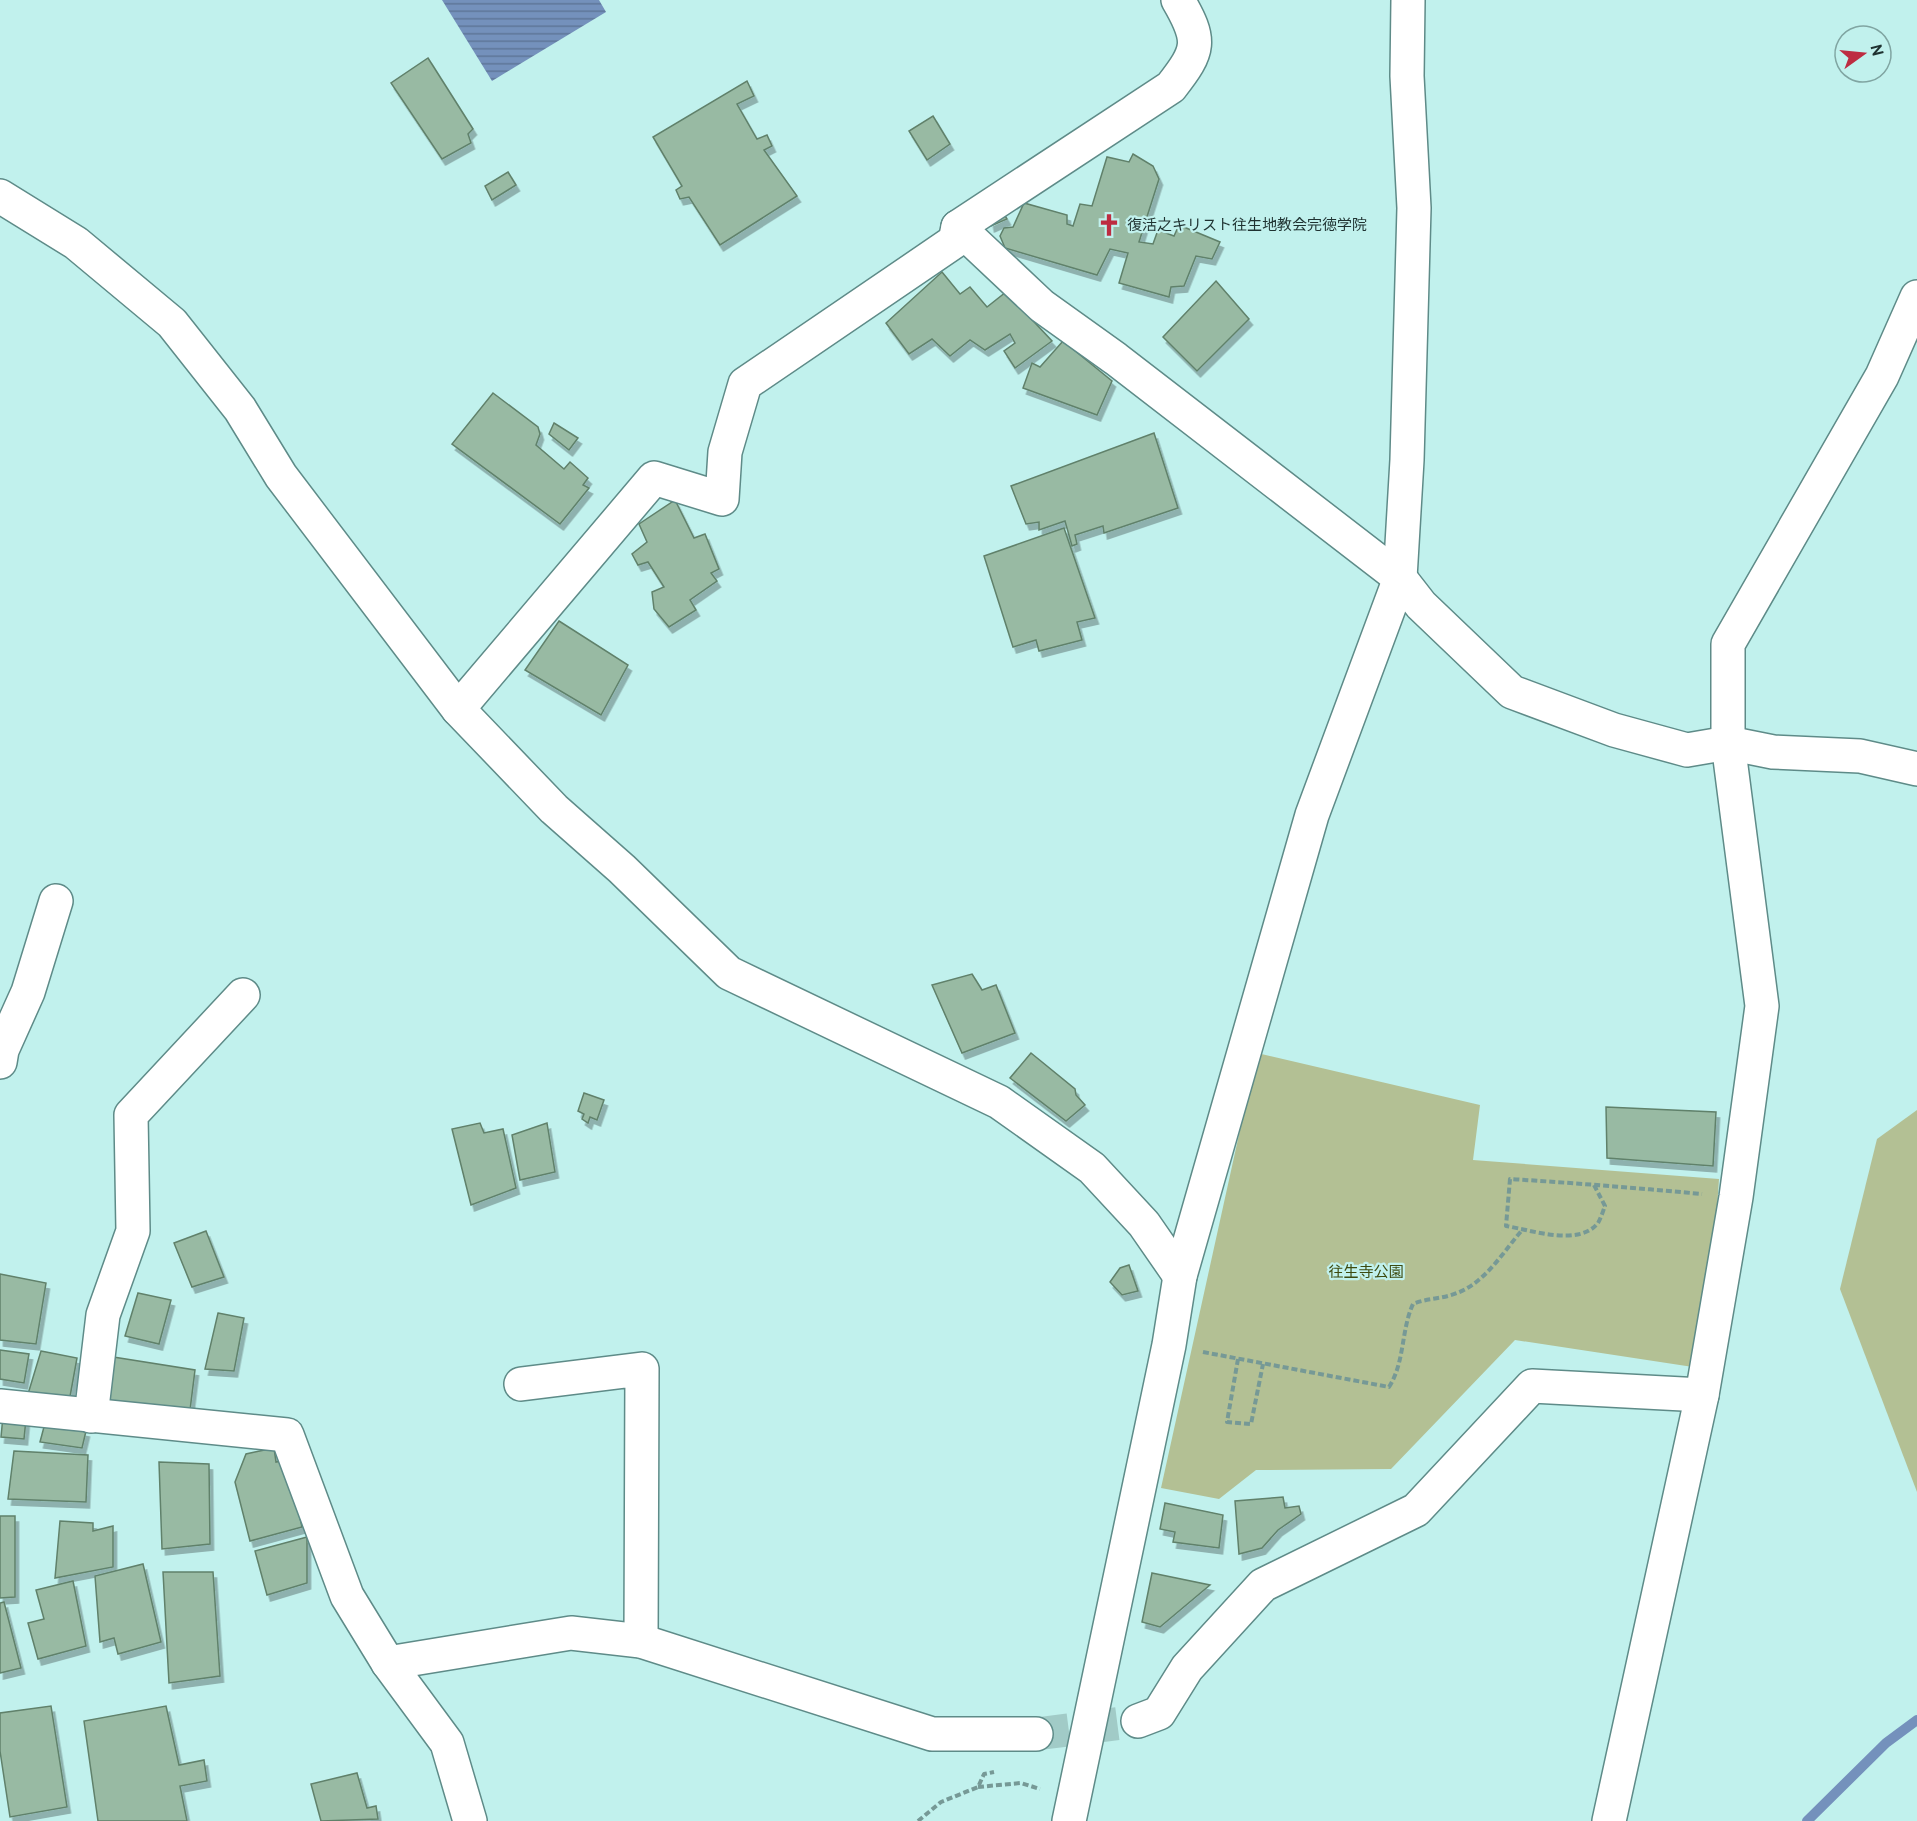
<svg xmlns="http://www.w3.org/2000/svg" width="1917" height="1821" viewBox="0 0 1917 1821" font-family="Overpass,'Noto Sans JP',sans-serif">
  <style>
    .green { fill: #b3c094 }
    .water { fill: url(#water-rules) }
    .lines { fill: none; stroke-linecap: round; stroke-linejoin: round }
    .stream { stroke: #7491bc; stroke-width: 10 }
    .building { fill: #98baa3; stroke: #60816b; stroke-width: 1.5; filter: url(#shadow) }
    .minor-tunnel { stroke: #a1cbc7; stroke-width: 33; stroke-dasharray: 33 16; stroke-linecap: butt }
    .minor-casing { stroke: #5e8b88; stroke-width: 36 }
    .path { stroke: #769996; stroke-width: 4; stroke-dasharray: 6 3; stroke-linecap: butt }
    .minor { stroke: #fff; stroke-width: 33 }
    .labels { text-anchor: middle; stroke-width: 4.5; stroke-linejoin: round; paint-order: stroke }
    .poi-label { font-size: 15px; fill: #1f3231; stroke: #c1f1ed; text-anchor: start }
    .park-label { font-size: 15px; fill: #3d4a0f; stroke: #c1f1ed }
  </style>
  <defs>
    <pattern id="water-rules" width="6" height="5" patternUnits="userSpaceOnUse" patternTransform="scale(1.5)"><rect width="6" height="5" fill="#7491bc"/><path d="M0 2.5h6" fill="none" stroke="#5f7799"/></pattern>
    <filter id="shadow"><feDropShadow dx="3.5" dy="6" stdDeviation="0" flood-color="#0004"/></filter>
  </defs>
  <rect width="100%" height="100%" fill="#c1f1ed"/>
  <!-- green -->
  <g class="green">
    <path d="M1257,1053L1480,1105L1473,1160L1719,1179L1706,1369L1515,1340L1391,1469L1256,1470L1219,1499L1161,1488Z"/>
    <path d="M1917,1110V1492L1840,1289L1877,1139Z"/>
  </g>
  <!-- water -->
  <path class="water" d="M442,0H599L606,12L492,81Z"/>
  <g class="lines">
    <!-- stream -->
    <path class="stream" d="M1807,1821L1886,1743L1917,1720"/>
  </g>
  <!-- building -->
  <g class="building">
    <path d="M428,58L473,129L468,134L471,143L442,159L391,83Z"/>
    <path d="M747,81L754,96L737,104L757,139L767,135L772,146L764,150L797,196L720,245L689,197L680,199L676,190L682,186L653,137Z"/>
    <path d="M933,116L950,144L927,160L909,131Z"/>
    <path d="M1133,154L1153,166L1159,179L1139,242L1153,244L1158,230L1174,236L1179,225L1220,242L1212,259L1196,256L1184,286L1171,287L1169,297L1119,283L1128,253L1110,249L1097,275L1005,248L1000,236L1004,228L1013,227L1024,203L1067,215V224L1073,226L1080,204L1092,206L1107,157L1129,162Z"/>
    <path d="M508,172L516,185L492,200L485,186Z"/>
    <path d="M1004,214L1007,219L991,226L990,221Z"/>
    <path d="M942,272L960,294L970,287L987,307L1006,292L1052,341L1015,368L1004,351L1015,343L1010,334L985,350L970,340L950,356L932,339L909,354L886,323Z"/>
    <path d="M1216,281L1249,319L1197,371L1163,337Z"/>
    <path d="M1063,341L1112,381L1097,415L1023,388L1032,363L1040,367Z"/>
    <path d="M493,393L538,427L540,434L536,445L564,469L570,462L588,478L583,485L589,488L560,524L452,444Z"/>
    <path d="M554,423L578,438L569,450L549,434Z"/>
    <path d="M1154,433L1178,508L1104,533L1103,526L1075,535L1077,544L1072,546L1065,521L1039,530V522L1026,524L1011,486Z"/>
    <path d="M675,500L694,538L705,534L719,569L711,573L717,581L690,600L696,610L669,627L654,609L652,592L664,587L648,562L638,565L632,554L647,542L639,524Z"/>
    <path d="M1064,528L1095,618L1077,622L1082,640L1039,651L1036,640L1013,647L984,556Z"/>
    <path d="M559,621L628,665L601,715L525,670Z"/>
    <path d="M972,974L982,990L996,985L1015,1033L962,1053L932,985Z"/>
    <path d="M1031,1053L1075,1089L1076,1095L1085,1105L1066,1121L1010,1078Z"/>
    <path d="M584,1093L604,1100L597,1120L590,1117L588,1123L582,1119L584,1114L578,1111Z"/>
    <path d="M1606,1107L1716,1112L1713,1166L1607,1158Z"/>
    <path d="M480,1123L484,1133L503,1129L516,1188L471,1205L452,1129Z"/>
    <path d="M547,1123L555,1172L520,1180L512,1135Z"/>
    <path d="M206,1231L224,1277L192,1287L174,1243Z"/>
    <path d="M1129,1265L1138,1291L1122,1295L1110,1282L1120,1268Z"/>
    <path d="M0,1274L46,1283L36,1344L0,1340Z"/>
    <path d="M138,1293L171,1300L159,1344L125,1336Z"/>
    <path d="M218,1313L244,1318L234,1371L205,1369Z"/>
    <path d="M0,1350L29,1354L24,1383L0,1379Z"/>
    <path d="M41,1351L77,1358L69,1402L28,1394Z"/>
    <path d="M107,1356L195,1370L189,1418L99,1407Z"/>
    <path d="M3,1416L26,1419L24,1439L1,1437Z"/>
    <path d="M45,1423L86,1431L82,1448L40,1442Z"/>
    <path d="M274,1448L276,1462L287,1460L302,1527L250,1541L235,1482L246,1454Z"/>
    <path d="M14,1451L88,1455L86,1502L8,1499Z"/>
    <path d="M159,1462L209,1464L210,1544L162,1549Z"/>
    <path d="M1283,1497L1285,1508L1299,1506L1301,1514L1278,1530L1262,1548L1239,1554L1235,1501Z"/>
    <path d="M1165,1503L1223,1515L1219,1548L1173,1542L1175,1532L1160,1529Z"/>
    <path d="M0,1516H15V1597L0,1598Z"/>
    <path d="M60,1521L93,1523V1531L113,1526V1567L55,1578Z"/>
    <path d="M307,1537V1583L267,1595L255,1551Z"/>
    <path d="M143,1564L161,1642L118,1654L114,1638L100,1642L95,1576Z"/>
    <path d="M163,1572H213L220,1676L169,1683Z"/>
    <path d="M1152,1573L1210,1585L1160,1627L1142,1622Z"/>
    <path d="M73,1581L86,1646L38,1659L28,1623L44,1619L36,1590Z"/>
    <path d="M4,1602L21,1668L0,1673V1603Z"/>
    <path d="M51,1706L67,1807L10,1817L0,1751V1713Z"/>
    <path d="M166,1706L179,1765L204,1760L207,1781L180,1786L187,1821H98L84,1721Z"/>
    <path d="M357,1773L367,1808L376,1806L378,1819L321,1821L311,1784Z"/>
  </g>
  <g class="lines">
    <!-- minor-tunnel -->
    <path class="minor-tunnel" d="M1036,1734L1138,1721"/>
    <!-- minor casing -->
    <g class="minor-casing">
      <g id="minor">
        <path d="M0,196L76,243L172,323L240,409L281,476L458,709L554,809L622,869L729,973L999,1102L1092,1168L1144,1224L1180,1276"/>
        <path d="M958,227L1042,306L1116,359L1400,578L1421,605L1512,692L1614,730L1687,750L1728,743L1773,752L1860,756L1917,769"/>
        <path d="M458,709L654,478L722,499L725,452L745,384L955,241L958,227L1171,87C1200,50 1202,41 1178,0"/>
        <path d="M0,1062L2,1050L28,992L56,901"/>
        <path d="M521,1384L642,1369L641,1641"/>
        <path d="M0,1406L287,1435L347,1596L388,1663L447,1743L470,1821"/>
        <path d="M91,1416L103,1315L133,1231L131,1115L243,995"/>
        <path d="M388,1663L571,1633L641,1641L932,1734H1036"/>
        <path d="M1138,1721L1159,1713L1187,1668L1263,1585L1416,1510L1532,1386L1702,1395"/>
        <path d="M1069,1821L1169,1345L1180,1276L1312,815L1400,578L1407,460L1414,208L1407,76L1408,0"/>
        <path d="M1609,1821L1702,1395L1736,1197L1762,1006L1728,743V644L1882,376L1917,297"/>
      </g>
    </g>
    <!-- path -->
    <g class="path">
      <path d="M1594,1185L1605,1206C1603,1211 1601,1218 1598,1223C1579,1247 1531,1230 1506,1226L1510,1179C1574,1183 1638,1188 1702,1194"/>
      <path d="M1203,1352L1389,1387C1405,1362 1401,1330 1413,1304C1427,1298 1443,1299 1457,1293C1486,1282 1503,1252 1523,1229"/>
      <path d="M1238,1359L1227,1422L1251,1424L1263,1364"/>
      <path d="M978,1787L1021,1783L1040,1789"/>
      <path d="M918,1821L941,1802L978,1787L984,1774L994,1772"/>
    </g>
    <!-- minor -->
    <use href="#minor" class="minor"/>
  </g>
  <!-- icons -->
  <defs>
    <g id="church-bare" transform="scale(1.8)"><path d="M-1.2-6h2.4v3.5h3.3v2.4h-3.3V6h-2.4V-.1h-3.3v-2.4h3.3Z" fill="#bd2c41" stroke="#c1f1ed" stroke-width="2.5" paint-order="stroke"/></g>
  </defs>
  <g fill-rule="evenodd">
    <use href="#church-bare" x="1109" y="225"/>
  </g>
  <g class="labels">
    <!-- poi labels -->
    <g class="poi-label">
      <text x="1127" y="230">復活之キリスト往生地教会完徳学院</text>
    </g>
    <!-- park labels -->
    <g class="park-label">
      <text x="1366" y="1277">往生寺公園</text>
    </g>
  </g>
  <!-- north arrow -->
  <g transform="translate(1863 54) rotate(75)"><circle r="28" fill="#c1f1ed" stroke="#80a5a2" stroke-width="1.5"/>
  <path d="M0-4.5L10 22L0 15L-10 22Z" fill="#bd2c41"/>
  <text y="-9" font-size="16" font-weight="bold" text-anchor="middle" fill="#1f3231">N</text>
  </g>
</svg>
